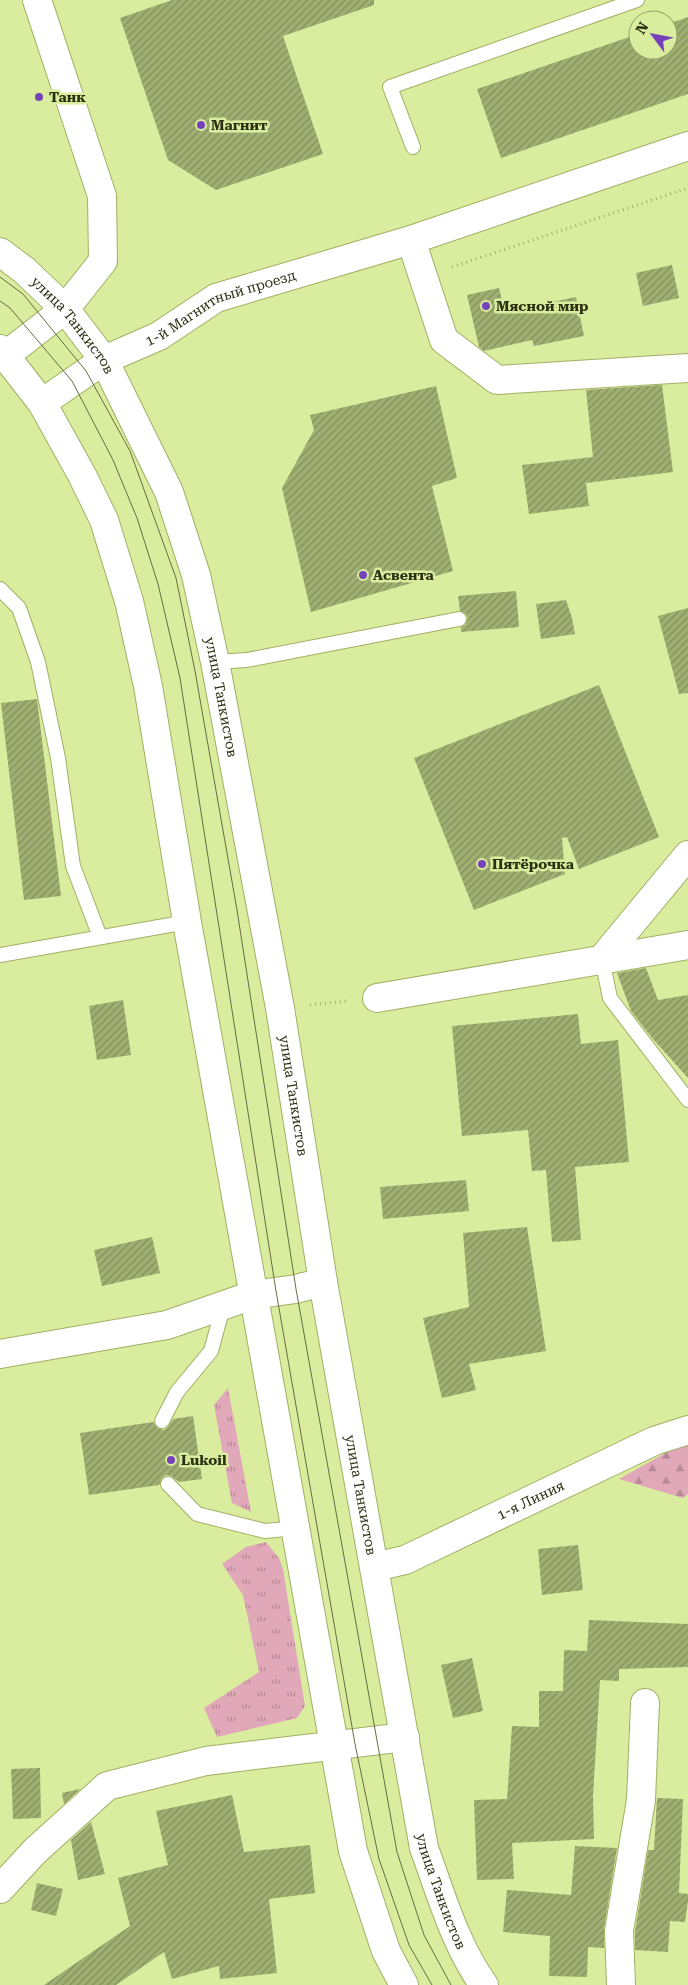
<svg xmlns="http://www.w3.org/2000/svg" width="688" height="1985" viewBox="0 0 688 1985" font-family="'Roboto Serif',serif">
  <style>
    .grass { fill: url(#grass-tufts) }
    .forest { fill: url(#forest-firs) }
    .building { fill: url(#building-hatch) }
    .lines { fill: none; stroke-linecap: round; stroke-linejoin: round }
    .lane-casing { stroke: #9fb064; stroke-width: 16 }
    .street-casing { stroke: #9fb064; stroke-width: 30 }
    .secondary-casing { stroke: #9fb064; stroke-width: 30 }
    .path { stroke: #a0af70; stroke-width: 3; stroke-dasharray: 1 4; stroke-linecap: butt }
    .lane { stroke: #fff; stroke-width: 14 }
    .street { stroke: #fff; stroke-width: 28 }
    .secondary { stroke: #fff; stroke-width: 28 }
    .tram { stroke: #646e40; stroke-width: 1 }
    .poi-dot { fill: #7542b9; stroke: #daed9e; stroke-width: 2 }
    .labels { text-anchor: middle; stroke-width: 5; stroke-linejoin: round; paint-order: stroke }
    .poi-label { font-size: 14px; font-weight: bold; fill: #2a3011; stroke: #daed9e; text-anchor: start }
    .street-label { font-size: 14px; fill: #2a3011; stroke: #daed9e }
  </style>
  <defs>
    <pattern id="grass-tufts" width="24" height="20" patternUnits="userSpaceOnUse" patternTransform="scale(1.25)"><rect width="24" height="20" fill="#e1a8b9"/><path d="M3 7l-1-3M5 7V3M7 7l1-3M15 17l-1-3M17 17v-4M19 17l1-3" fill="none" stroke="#b78995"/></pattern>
    <pattern id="forest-firs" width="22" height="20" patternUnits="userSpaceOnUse" patternTransform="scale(1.25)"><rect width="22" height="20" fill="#e1a8b9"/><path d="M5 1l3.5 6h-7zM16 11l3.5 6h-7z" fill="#b78995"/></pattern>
    <pattern id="building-hatch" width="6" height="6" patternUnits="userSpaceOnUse" patternTransform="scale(1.25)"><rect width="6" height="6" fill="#a1af72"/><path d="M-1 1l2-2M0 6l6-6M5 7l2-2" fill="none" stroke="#838f5c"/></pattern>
  </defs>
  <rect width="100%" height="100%" fill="#daed9e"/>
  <!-- grass -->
  <g class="grass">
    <path d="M228,1388L251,1512L232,1503L214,1405Z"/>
    <path d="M266,1542L279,1558L283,1569L305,1706L297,1718L217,1737L204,1708L259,1672L243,1595L222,1564L246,1547Z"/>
  </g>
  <!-- forest -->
  <path class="forest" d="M688,1445V1494L683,1498L619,1479L669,1451Z"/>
  <!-- building -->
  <g class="building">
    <path d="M172,0H374V5L283,36L323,154L216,190L168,160L120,18Z"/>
    <path d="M688,17V94L501,158L477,89L638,34V50H668V24Z"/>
    <path d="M672,265L679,298L643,306L636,273Z"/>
    <path d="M499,288L505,312L576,297L584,336L534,346L532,340L484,351L479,347L467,295Z"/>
    <path d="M662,385L673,472L586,483L589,506L529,514L522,465L593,457L586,390Z"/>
    <path d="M436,386L457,478L432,486L453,571L311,612L282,488L314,430L310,415Z"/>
    <path d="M516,591L519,627L461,632V627L465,625L468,618L465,613L460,611L458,596Z"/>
    <path d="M566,600L572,618L575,634L541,639L536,604Z"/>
    <path d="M688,608V693L679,694L658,616Z"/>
    <path d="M599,685L659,837L579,869L567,837L562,838L565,874L474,910L414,758Z"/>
    <path d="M37,699L61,896L24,900L1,703Z"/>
    <path d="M646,968L658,1000L688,995V1078L653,1039L631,1011L617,973Z"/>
    <path d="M123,1000L131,1055L97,1060L89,1006Z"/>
    <path d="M578,1014L581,1044L618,1040L629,1162L575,1167L581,1240L552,1242L546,1170L532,1171L528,1130L462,1136L452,1026Z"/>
    <path d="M466,1180L469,1211L383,1219L380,1187Z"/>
    <path d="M527,1227L546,1351L469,1364L476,1390L442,1398L423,1318L469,1307L463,1233Z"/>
    <path d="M152,1237L160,1273L102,1286L94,1250Z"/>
    <path d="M193,1416L202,1479L179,1482L171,1476L166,1475L162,1478L159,1485L89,1495L80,1433L153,1422L158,1428L163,1430L167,1428L173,1419Z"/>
    <path d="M578,1545L583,1590L542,1595L538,1549Z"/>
    <path d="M589,1620L688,1624V1667L619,1669V1681L600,1680L593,1796L594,1839L512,1843L514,1879L477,1880L474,1800L507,1799L512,1726L539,1727V1691H563L564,1650L587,1651Z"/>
    <path d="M472,1658L483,1711L453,1718L441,1665Z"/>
    <path d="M40,1768L41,1818L13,1819L11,1769Z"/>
    <path d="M80,1789L64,1804L62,1793Z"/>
    <path d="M232,1795L244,1852L310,1845L315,1893L269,1899L277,1973L220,1979L219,1966L172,1979L164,1952L116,1985H44L130,1926L118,1878L168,1865L156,1811Z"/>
    <path d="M657,1798L683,1799L679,1893L688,1894V1901L685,1922L670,1921L668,1952L635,1950V1932L648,1850H654Z"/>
    <path d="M91,1822L105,1874L78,1880L71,1840Z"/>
    <path d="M575,1846L617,1848L604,1928V1948L588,1947L587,1977L549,1976L550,1936L503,1932L507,1890L571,1895Z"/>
    <path d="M37,1883L63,1889L56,1916L31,1910Z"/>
  </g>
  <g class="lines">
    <!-- lane casing -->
    <g class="lane-casing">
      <g id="lane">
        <path d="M413,147L390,87L637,0"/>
        <path d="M0,589L19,608L38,662L58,758L73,866L100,937"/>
        <path d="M215,662L247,660L459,619"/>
        <path d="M0,955L187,922"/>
        <path d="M602,959L610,998L688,1100"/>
        <path d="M162,1421L177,1392L211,1351L223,1307"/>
        <path d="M168,1484L197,1514L265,1531L296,1528"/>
      </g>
    </g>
    <!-- street casing -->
    <g class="street-casing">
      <g id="street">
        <path d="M411,240L444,340L497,380L688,368"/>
        <path d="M6,355L65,309L103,261L102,196L37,0"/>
        <path id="s1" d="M42,403L104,360L159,336L216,298L411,240L688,146"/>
        <path d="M602,959L688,855"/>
        <path d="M377,998L688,945"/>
        <path d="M0,1354L167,1325L253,1295L296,1289L323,1282"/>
        <path id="s2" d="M374,1567L405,1560L654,1441L688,1430"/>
        <path d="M0,1889L35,1851L107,1786L206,1761L405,1737"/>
        <path d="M621,1985L619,1931L641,1800L645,1703"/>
      </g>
    </g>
    <!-- secondary casing -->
    <g class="secondary-casing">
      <g id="secondary">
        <path id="s3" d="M0,252L24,270L65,309L104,360L169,492L196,575L215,662L280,1008L323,1282L424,1848C441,1894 455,1945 484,1985"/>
        <path d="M0,349L42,403L82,475L104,520L129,601L148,686L187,922L353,1851L386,1951L404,1985"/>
      </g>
    </g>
    <!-- path -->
    <g class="path">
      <path d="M452,267L688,188"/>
      <path d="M310,1005L346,1001"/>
    </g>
    <!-- lane -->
    <use href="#lane" class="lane"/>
    <!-- street -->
    <use href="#street" class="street"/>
    <!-- secondary -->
    <use href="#secondary" class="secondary"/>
    <!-- tram -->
    <g class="tram">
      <path d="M0,277L23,294L86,371L130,451L176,578L195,671L237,910L296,1289L397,1852L424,1935L451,1985"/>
      <path d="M0,301L10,308L72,381L113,460L137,518L158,584L180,678L276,1291L355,1744L379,1859L409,1945L432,1985"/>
    </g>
  </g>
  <!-- markers -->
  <g class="poi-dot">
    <circle cx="39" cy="97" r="5"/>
    <circle cx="201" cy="125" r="5"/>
    <circle cx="486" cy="306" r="5"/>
    <circle cx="363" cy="575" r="5"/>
    <circle cx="482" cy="864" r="5"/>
    <circle cx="171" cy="1460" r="5"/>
  </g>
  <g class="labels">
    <!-- poi labels -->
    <g class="poi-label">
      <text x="49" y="102">Танк</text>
      <text x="211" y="130">Магнит</text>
      <text x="496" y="311">Мясной мир</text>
      <text x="373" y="580">Асвента</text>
      <text x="492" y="869">Пятёрочка</text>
      <text x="181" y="1465">Lukoil</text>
    </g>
    <!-- street labels -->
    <g class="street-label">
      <text dy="5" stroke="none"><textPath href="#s1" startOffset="204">1-й Магнитный проезд</textPath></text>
      <text dy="5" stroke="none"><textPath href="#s3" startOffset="104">улица Танкистов</textPath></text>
      <text dy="5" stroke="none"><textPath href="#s3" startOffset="510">улица Танкистов</textPath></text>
      <text dy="5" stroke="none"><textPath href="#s3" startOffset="915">улица Танкистов</textPath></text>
      <text dy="5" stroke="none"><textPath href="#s3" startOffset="1320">улица Танкистов</textPath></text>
      <text dy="5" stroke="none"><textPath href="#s2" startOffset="171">1-я Линия</textPath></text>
      <text dy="5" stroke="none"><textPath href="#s3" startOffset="1725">улица Танкистов</textPath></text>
    </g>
  </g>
  <!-- north arrow -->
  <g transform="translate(653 35) rotate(302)"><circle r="24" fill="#daed9e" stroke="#94a166"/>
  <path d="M0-4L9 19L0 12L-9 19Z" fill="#7542b9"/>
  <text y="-8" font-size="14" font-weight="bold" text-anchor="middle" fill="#2a3011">N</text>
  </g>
</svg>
